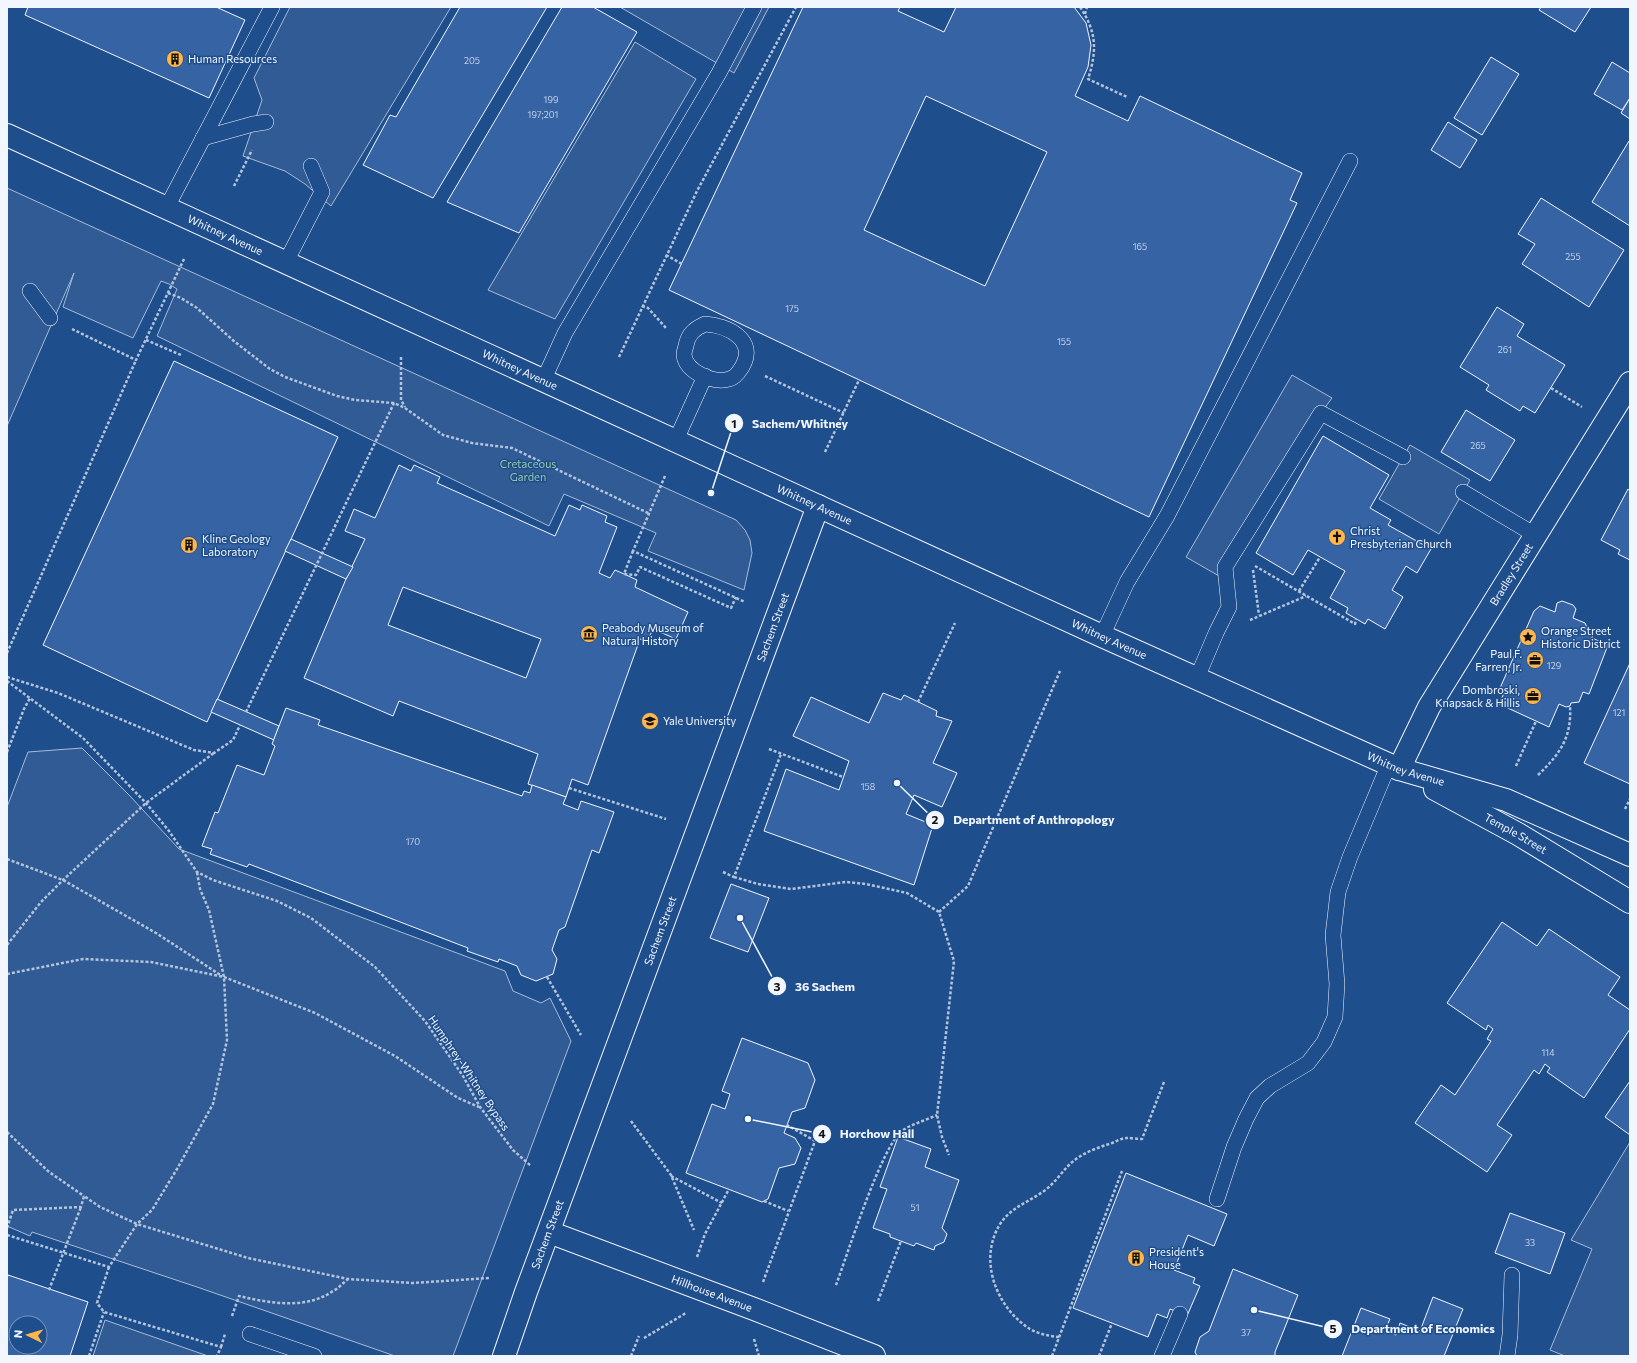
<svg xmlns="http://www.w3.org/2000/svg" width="1637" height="1363" viewBox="0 0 1637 1363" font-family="Commissioner,sans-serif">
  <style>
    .built { fill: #305b95; stroke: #a8bbd7 }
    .building { fill: #3563a3; stroke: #f2f6ff; fill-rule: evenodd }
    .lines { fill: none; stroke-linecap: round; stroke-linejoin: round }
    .lane-casing { stroke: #f2f6ff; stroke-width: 16 }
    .street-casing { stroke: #f2f6ff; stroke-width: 24 }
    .secondary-casing { stroke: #f2f6ff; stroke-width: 24 }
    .primary-casing { stroke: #f2f6ff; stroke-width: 24 }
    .path { stroke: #b3c4dc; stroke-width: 2.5; stroke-dasharray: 3 2; stroke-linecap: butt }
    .lane { stroke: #1f4e8c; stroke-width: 15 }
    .street { stroke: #1f4e8c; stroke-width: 22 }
    .secondary { stroke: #1f4e8c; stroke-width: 22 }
    .primary { stroke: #1f4e8c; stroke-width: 22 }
    .labels { text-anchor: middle; stroke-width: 3; stroke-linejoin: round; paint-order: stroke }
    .number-label { font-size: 9px; fill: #c3d1e8 }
    .poi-label { font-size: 11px; fill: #f2f6ff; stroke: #1f4e8c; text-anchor: start }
    .street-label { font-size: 11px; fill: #f2f6ff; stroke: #1f4e8c }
    .park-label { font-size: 11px; fill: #97c8a6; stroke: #1f4e8c }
    .leader { fill: none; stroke: #f2f6ff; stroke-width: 1.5 }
    .callout-dot { fill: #f2f6ff; stroke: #1f4e8c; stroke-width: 1.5 }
    .mark-label { font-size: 12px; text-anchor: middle; font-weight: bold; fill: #111 }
    .callout-label { font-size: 12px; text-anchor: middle; font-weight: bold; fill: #f2f6ff; stroke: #1f4e8c; stroke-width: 3; stroke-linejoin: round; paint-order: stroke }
  </style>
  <rect width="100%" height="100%" fill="#1f4e8c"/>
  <!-- built -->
  <g class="built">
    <path d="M290,7H451L331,206L305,184L285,171L243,156L262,100L254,78Z"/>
    <path d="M620,7H769L734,73Z"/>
    <path d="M635,42L696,79L555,319L488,290Z"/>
    <path d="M7,188L736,520L745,530L750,540L752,553L744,590L648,551L656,533L564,494L549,526L157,336L177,289L169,284L161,281L133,338L63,307L74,273L7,426Z"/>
    <path d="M1292,375L1332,398L1321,413L1226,580L1186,557Z"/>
    <path d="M1410,445L1470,480L1439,534L1379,499Z"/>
    <path d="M82,748L130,796L179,849L505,971L513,991L541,1003L550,998L571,1041L453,1356H395L200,1288L32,1232L30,1236L7,1226V807L28,752Z"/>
    <path d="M1630,1142V1356H1565L1550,1350L1592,1249L1571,1240Z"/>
    <path d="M105,1320L208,1356H93Z"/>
  </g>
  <!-- building -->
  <g class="building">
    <path d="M28,7H216L245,20L209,98L25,15Z"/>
    <path d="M460,7H547L433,198L363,165L390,115L396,117Z"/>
    <path d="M562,7H593L637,32L519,233L447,202Z"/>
    <path d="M803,7H900L898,11L944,32L956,7H1074L1086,23L1091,45L1088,67L1075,96L1128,121L1140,96L1302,173L1290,200L1297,203L1149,517L669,290ZM926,96L1047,152L985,286L864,230Z"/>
    <path d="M1541,7H1591L1575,32L1539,10Z"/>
    <path d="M1491,57L1519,74L1482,135L1454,118Z"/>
    <path d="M1612,62L1630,73V98L1622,110L1594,94Z"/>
    <path d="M1630,98V119L1621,113Z"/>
    <path d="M1448,122L1477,140L1460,168L1431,150Z"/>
    <path d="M1629,141L1630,142V226L1592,202Z"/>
    <path d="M1541,198L1624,250L1589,307L1522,264L1535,244L1518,234Z"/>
    <path d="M1497,307L1524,324L1517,336L1565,365L1535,413L1523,406L1520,411L1486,390L1489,385L1460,367Z"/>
    <path d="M174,361L338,437L207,722L43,645Z"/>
    <path d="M1466,410L1515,440L1490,481L1441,452Z"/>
    <path d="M1323,436L1389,475L1370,508L1391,520L1388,525L1431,549L1417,573L1406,566L1392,590L1403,597L1385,629L1368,619L1365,624L1346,613L1348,608L1330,598L1345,571L1308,550L1293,575L1256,553Z"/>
    <path d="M399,465L411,471L414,465L440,477L437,483L555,536L569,505L580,510L582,505L607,516L605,522L617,527L599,573L610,578L615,570L624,574L637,580L635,587L688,612L676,639L653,629L647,642L640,639L588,785L572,779L566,797L528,784L538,754L399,701L393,716L304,678L346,579L365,539L345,531L354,509L375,518ZM403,587L541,639L526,678L388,625Z"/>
    <path d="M1628,489L1630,491V560L1618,554L1620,550L1601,540Z"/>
    <path d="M291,539L353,567L346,579L285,551Z"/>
    <path d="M1562,601L1573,605L1576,609L1573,618L1585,623L1589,632L1593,634L1592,638L1608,645L1589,694L1583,692L1579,702L1571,703L1570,706L1566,707L1559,704L1549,727L1499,704L1505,691L1500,688L1534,611L1540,606L1555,612L1557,603Z"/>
    <path d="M1630,663V784L1584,763Z"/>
    <path d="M883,693L901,700L904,695L937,711L936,716L952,721L933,763L957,773L942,807L914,795L906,814L933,825L914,885L764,831L786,769L839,790L849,761L793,736L811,697L869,723Z"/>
    <path d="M217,699L279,726L274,740L211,712Z"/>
    <path d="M286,708L320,720L318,725L522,796L524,791L530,793L532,785L566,797L563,804L578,810L581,801L614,812L599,853L592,850L565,927L559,930L552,950L557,959L553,974L536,981L521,975L517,966L499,959L498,962L467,951L468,948L249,864L247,867L210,854L212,849L202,846L215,812L218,813L237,765L264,775L275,746L272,744Z"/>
    <path d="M731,884L769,898L748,952L710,938Z"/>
    <path d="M1502,922L1537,946L1549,929L1620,977L1608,995L1630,1010V1029L1584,1098L1547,1072L1550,1068L1545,1064L1539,1074L1534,1070L1497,1125L1512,1135L1487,1172L1415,1123L1441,1085L1455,1095L1491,1041L1487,1039L1493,1029L1488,1025L1486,1030L1447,1003Z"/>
    <path d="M742,1038L808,1063L815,1080L805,1108L792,1112L784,1133L795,1138L801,1148L795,1164L779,1168L768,1199L762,1202L686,1173L712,1104L725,1109L730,1094L722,1091Z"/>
    <path d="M1630,1081V1135L1605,1117Z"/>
    <path d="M898,1137L931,1149L925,1167L959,1180L942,1228L947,1234L944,1242L935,1246L934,1250L916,1243L914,1246L890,1237V1234L873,1228L887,1189L880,1187Z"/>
    <path d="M1126,1173L1227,1214L1214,1246L1188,1235L1174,1270L1195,1278L1193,1283L1200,1286L1187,1316L1170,1309L1167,1318L1157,1314L1148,1337L1073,1308Z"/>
    <path d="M1510,1213L1565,1233L1550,1274L1495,1253Z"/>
    <path d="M1233,1269L1298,1295L1275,1352V1356H1197L1195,1352L1200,1337L1209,1331Z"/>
    <path d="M8,1275L88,1302L70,1356H7V1279ZM16,1323H40V1347H16Z"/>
    <path d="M1433,1297L1463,1309L1444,1356H1342L1361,1308L1390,1319L1385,1330L1396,1335L1400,1323L1420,1331Z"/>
  </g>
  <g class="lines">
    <!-- lane casing -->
    <g class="lane-casing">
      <g id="lane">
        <path d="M203,138L253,124L266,122"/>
        <path d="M167,207L272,7"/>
        <path d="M286,262L322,192L311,166"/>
        <path d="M30,291L50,318"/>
        <path d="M705,324C727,325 758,340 742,367C739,372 735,378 729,379C714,384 686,372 684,355C684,352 685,349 686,346C688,334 694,329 705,324Z"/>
        <path d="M544,379L565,333L719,73L754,7"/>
        <path d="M676,440L705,376"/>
        <path d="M1463,492L1537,536"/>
        <path d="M1102,636L1127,582L1167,516L1350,161"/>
        <path d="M1197,678L1216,633L1229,607L1225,567L1321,413L1403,457"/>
        <path d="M1217,1199L1234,1147L1246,1119L1257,1098L1270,1086L1308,1063L1324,1042L1335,1017L1337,984L1333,935L1338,892L1350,857L1389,764"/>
        <path d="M250,1334L314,1356"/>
        <path d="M1162,1356L1180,1314"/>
        <path d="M1507,1356L1510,1335L1512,1275"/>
      </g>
    </g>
    <!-- street casing -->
    <g class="street-casing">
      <g id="street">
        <path id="s1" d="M1399,769L1429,707L1630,383"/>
        <path id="s2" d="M549,1232L754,1309L874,1356"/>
      </g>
    </g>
    <!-- secondary casing -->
    <g class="secondary-casing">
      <g id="secondary">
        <path id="s3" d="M504,1356L526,1292L818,506"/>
      </g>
    </g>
    <!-- primary casing -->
    <g class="primary-casing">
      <g id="primary">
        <path id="s4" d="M7,135L1102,636L1399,769L1506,800L1630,855"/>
        <path id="s5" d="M1435,789L1518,834L1630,902"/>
      </g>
    </g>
    <!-- path -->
    <g class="path">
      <path d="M1080,7C1097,32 1097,51 1088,79L1127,97"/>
      <path d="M1085,14L1087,7"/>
      <path d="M234,186L252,150"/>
      <path d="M666,255L682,264"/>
      <path d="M168,293L181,298L197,308L235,342L270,369L285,377L337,396L355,400L394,403L405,408L443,435L472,443L512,448L648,513"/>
      <path d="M642,306L648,308L666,328"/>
      <path d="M72,329L136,360L184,259"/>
      <path d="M146,340L181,355"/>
      <path d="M401,357V400L405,407"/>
      <path d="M619,357L697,191L796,7"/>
      <path d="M765,376L844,413"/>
      <path d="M1551,388L1582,407"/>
      <path d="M825,452L859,380"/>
      <path d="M665,476L633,551L745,602"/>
      <path d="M633,551L624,574L636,575L640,567L731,608L736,597"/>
      <path d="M1255,566L1355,624L1356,619"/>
      <path d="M1253,570L1259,615"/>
      <path d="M1299,591L1320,557"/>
      <path d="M1250,620L1306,596"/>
      <path d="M7,653L136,360"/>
      <path d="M7,677L58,693L194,750L214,753L233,740L240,725"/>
      <path d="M7,681L83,738L146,803L169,831L197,872L213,880L277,901L311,918L375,967L425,1021L463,1076L480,1107L513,1150L531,1166"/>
      <path d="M918,702L955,623"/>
      <path d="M246,712L394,403"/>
      <path d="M769,749L843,777"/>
      <path d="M7,752L24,709L30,698"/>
      <path d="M1516,766L1536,721"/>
      <path d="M1538,775C1560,754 1572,737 1570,706"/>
      <path d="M569,788L666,819"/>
      <path d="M1625,809L1630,799"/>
      <path d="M7,859L63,880L156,933L222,976"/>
      <path d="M723,872L734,877L781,754"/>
      <path d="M734,877L758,884L791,889L846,882L866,884L907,893L939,912L954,961L937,1115L942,1137L949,1155"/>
      <path d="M939,912L968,886L1060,671"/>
      <path d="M7,945L41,902L63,880L146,803L214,753"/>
      <path d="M7,974L83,959L151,962L224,977L315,1013L395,1056L458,1098L479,1107"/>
      <path d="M547,977L581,1035"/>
      <path d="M631,1121L671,1175L694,1230"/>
      <path d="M7,1132L49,1172L84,1196"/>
      <path d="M671,1176L722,1203"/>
      <path d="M764,1201L788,1211"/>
      <path d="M7,1228L13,1210L81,1207L84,1196L100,1207L137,1224L248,1258L348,1279L413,1283L489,1278"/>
      <path d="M7,1235L109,1267L137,1224L152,1210L177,1169L213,1104L227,1040L224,977L209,910L200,889L197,872"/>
      <path d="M697,1257L705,1234L729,1189"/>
      <path d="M109,1267L97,1303L104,1312L221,1347L217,1356"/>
      <path d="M763,1282L815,1141L787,1125"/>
      <path d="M836,1285C847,1256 882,1144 903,1130C913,1124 926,1120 937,1115"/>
      <path d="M49,1290L81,1207"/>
      <path d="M878,1301L901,1241"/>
      <path d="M232,1316L239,1296C269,1303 306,1310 333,1291C339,1288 343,1283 348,1279"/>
      <path d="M1059,1337C1049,1336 1039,1334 1030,1329C1000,1310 981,1269 995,1234C1005,1209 1024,1205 1044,1191C1054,1184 1061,1173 1069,1165C1081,1153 1097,1148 1112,1143C1117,1141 1122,1138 1127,1138C1131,1138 1137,1139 1142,1139L1164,1082"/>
      <path d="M644,1338L686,1313"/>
      <path d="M754,1339L759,1356"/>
      <path d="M221,1347L225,1334"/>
      <path d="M89,1356L104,1312"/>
      <path d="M631,1356L639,1336"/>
      <path d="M1052,1356L1122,1171"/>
      <path d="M1099,1356L1112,1323"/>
    </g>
    <!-- lane -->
    <use href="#lane" class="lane"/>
    <!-- street -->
    <use href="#street" class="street"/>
    <!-- secondary -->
    <use href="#secondary" class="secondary"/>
    <!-- primary -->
    <use href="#primary" class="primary"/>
  </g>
  <!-- icons -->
  <defs>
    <g id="building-disc" transform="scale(0.9)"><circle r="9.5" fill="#ffb74d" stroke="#1f4e8c"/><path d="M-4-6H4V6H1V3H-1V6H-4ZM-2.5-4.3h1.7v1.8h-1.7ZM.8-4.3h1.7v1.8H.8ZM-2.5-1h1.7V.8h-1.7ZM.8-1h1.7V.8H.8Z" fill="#111"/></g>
    <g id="church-disc" transform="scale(0.9)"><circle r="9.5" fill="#ffb74d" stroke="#1f4e8c"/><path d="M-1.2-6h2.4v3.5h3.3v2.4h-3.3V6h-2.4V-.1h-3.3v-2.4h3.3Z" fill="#111"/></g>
    <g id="museum-disc" transform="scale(0.9)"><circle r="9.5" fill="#ffb74d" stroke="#1f4e8c"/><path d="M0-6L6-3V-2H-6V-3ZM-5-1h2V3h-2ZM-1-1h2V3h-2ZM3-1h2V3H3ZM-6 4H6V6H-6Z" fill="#111"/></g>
    <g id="sight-disc" transform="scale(0.9)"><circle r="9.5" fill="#ffb74d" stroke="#1f4e8c"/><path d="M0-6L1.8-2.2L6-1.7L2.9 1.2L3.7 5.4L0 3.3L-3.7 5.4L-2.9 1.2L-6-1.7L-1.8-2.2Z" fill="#111"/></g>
    <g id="office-disc" transform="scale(0.9)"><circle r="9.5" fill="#ffb74d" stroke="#1f4e8c"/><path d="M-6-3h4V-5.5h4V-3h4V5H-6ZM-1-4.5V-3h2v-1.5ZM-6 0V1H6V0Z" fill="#111"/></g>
    <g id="university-disc" transform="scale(0.9)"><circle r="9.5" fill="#ffb74d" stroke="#1f4e8c"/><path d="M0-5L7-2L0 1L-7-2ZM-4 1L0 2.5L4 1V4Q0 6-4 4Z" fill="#111"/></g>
  </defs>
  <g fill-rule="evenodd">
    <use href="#building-disc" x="175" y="59"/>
    <use href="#church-disc" x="1337" y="537"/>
    <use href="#building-disc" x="189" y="545"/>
    <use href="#museum-disc" x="589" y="634"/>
    <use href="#sight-disc" x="1528" y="637"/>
    <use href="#office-disc" x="1535" y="660"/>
    <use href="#office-disc" x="1533" y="696"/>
    <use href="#university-disc" x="650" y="721"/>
    <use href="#building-disc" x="1136" y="1258"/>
  </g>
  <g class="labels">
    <!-- number labels -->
    <g class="number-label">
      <text x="472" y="64">205</text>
      <text x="551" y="103">199</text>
      <text x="543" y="118">197;201</text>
      <text x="1140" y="250">165</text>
      <text x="1573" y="260">255</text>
      <text x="792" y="312">175</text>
      <text x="1064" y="345">155</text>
      <text x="1505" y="353">261</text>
      <text x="1478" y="449">265</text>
      <text x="1554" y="669">129</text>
      <text x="1619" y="716">121</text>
      <text x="868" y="790">158</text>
      <text x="413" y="845">170</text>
      <text x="1548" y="1056">114</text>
      <text x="915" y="1211">51</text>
      <text x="1530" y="1246">33</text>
      <text x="1246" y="1336">37</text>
    </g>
    <!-- poi labels -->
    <g class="poi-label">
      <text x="188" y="63">Human Resources</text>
      <text x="1350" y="535">Christ<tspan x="1350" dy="13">Presbyterian Church</tspan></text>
      <text x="202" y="543">Kline Geology<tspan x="202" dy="13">Laboratory</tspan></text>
      <text x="602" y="632">Peabody Museum of<tspan x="602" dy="13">Natural History</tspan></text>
      <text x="1541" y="635">Orange Street<tspan x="1541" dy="13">Historic District</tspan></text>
      <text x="1522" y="658" text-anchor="end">Paul F.<tspan x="1522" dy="13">Farren, Jr.</tspan></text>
      <text x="1520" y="694" text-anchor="end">Dombroski,<tspan x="1520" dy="13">Knapsack &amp; Hillis</tspan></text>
      <text x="663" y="725">Yale University</text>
      <text x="1149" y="1256">President's<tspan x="1149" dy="13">House</tspan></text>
    </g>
    <!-- street labels -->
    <g class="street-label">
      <text dy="4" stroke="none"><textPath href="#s4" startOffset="240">Whitney Avenue</textPath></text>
      <text dy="4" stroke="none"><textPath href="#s4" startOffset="564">Whitney Avenue</textPath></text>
      <text dy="4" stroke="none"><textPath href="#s4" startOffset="888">Whitney Avenue</textPath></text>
      <text dy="4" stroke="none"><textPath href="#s1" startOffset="225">Bradley Street</textPath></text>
      <text dy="4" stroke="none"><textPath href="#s3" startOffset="777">Sachem Street</textPath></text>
      <text dy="4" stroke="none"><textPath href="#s4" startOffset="1212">Whitney Avenue</textPath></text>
      <text dy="4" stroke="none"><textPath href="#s4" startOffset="1536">Whitney Avenue</textPath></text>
      <text dy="4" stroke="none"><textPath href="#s5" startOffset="92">Temple Street</textPath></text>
      <text dy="4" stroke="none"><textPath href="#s3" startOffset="453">Sachem Street</textPath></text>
      <text transform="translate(469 1073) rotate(56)" y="4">Humphrey-Whitney Bypass</text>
      <text dy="4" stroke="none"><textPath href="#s3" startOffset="129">Sachem Street</textPath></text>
      <text dy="4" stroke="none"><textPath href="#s2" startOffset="174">Hillhouse Avenue</textPath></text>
    </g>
    <!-- park labels -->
    <g class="park-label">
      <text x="528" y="468">Cretaceous<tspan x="528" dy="13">Garden</tspan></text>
    </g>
  </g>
  <!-- callouts -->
  <path class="leader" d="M711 493L734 423M897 783L935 820M740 918L777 986M748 1119L822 1134M1254 1310L1333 1329"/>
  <g class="callout-dot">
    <circle cx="711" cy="493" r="4"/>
    <circle cx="897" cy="783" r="4"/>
    <circle cx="740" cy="918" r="4"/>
    <circle cx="748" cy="1119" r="4"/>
    <circle cx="1254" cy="1310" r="4"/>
    <circle cx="734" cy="423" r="10"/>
    <circle cx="935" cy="820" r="10"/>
    <circle cx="777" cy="986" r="10"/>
    <circle cx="822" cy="1134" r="10"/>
    <circle cx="1333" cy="1329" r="10"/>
  </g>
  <g class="mark-label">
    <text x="734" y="428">1</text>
    <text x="935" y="824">2</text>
    <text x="777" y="991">3</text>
    <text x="822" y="1138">4</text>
    <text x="1333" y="1333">5</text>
  </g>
  <g class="callout-label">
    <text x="800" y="428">Sachem/Whitney</text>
    <text x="1034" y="824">Department of Anthropology</text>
    <text x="825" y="991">36 Sachem</text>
    <text x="877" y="1138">Horchow Hall</text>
    <text x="1423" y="1333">Department of Economics</text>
  </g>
  <!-- border -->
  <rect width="1637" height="1363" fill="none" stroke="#f2f6ff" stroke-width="16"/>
  <!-- north arrow -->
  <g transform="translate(28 1335) rotate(275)"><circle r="19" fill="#1f4e8c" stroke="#7391ba"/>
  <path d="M0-3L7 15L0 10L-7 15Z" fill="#ffb74d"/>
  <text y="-6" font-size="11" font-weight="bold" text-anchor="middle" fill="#f2f6ff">N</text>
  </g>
</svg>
